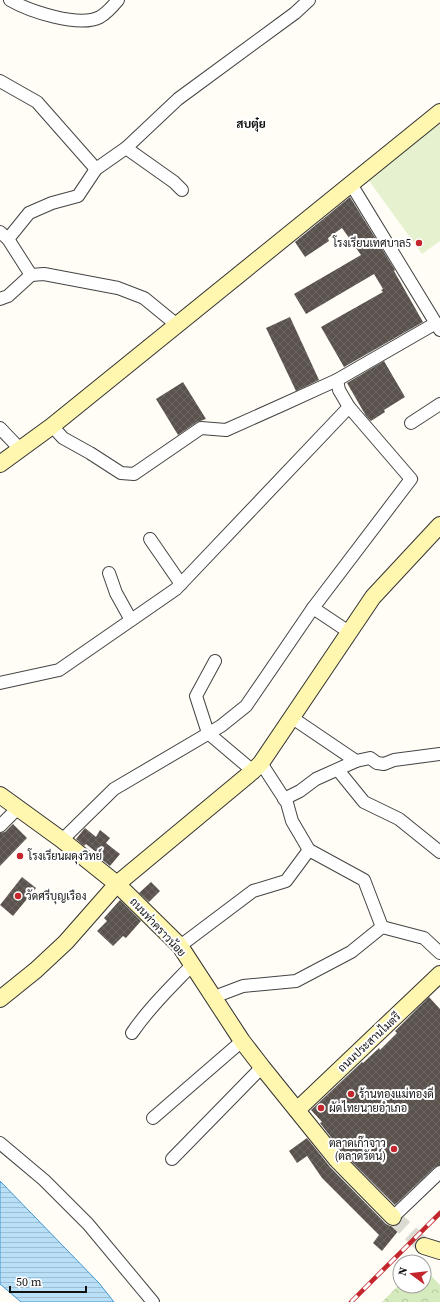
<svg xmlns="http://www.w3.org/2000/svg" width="440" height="1302" viewBox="0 0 440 1302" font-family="'Source Serif 4',Sarabun,serif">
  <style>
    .park { fill: url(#park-crowns) }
    .pitch { fill: #e6f2cf }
    .water { fill: url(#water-rules); stroke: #3f96cf }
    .building { fill: url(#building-cross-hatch) }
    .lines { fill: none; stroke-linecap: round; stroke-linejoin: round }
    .secondary-tunnel { stroke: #dbdad3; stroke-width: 16; stroke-dasharray: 16 8; stroke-linecap: butt }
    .street-casing { stroke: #444; stroke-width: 14 }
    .secondary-casing { stroke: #333; stroke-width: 18 }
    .street { stroke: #fff; stroke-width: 12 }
    .secondary { stroke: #fff6b0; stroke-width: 16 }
    .rail-casing { stroke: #c4262e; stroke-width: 4.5 }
    .rail { stroke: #fff; stroke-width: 3; stroke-dasharray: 9; stroke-linecap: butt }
    .poi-dot { fill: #c4262e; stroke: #fff; stroke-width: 1.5 }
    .labels { text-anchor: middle; stroke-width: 4; stroke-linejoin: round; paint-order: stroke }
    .poi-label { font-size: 11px; fill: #111; stroke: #fff; text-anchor: start }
    .street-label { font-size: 11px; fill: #111; stroke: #fff }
    .neighbourhood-label { font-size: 12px; font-weight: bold; fill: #111; stroke: #fff }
  </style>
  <defs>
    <pattern id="park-crowns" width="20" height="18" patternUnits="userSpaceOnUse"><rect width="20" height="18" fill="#d5ebbd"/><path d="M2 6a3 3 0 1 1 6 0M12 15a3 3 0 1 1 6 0" fill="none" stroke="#b6c8a1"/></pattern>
    <pattern id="water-rules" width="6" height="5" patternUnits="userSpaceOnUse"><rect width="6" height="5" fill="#b9e0f7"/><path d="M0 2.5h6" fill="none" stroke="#9ebfd3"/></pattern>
    <pattern id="building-cross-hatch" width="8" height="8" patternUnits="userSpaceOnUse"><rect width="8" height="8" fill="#5a524d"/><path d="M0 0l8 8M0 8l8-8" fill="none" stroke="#6d6662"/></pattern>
  </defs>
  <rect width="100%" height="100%" fill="#fffdf5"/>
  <!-- park -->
  <path class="park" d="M424,1268L440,1285V1302H382L400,1284V1286H424Z"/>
  <!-- pitch -->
  <path class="pitch" d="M440,123V241L422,254L367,178Z"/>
  <!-- water -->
  <path class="water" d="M0,1181L99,1283L114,1302H21L0,1284Z"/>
  <!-- building -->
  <g class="building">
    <path d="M350,197L395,270L394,271L423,322L344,367L321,327L383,292L381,290L383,289L374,274L306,314L294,294L361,255L342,228L328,238L329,241L305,257L295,242Z"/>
    <path d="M290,317L319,380L296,391L266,328Z"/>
    <path d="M384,361L405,397L384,410L385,412L371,421L366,416L347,383Z"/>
    <path d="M183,382L206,419L197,422L178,435L156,399Z"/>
    <path d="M13,824L27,838L0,866V833L5,832Z"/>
    <path d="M85,828L96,837L100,830L110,838L106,843L120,854L110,866L100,858L101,856L86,844L84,846L76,839Z"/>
    <path d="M22,877L36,888L13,916L0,905Z"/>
    <path d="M151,882L160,891L149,902L139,893Z"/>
    <path d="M120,900L141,921L126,938L123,936L113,946L97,931L107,921L104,918Z"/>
    <path d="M429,997L440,1009V1165L435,1167L395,1205L344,1154L320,1123L322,1122L311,1110L362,1062L363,1063L379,1048L380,1050L397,1033L395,1031Z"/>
    <path d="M307,1138L330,1167L386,1224L390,1226H395L399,1230L382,1251L373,1243L379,1235L322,1178L307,1156L297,1163L289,1151Z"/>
  </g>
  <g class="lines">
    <!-- secondary-tunnel -->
    <path class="secondary-tunnel" d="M393,1217L424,1246"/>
    <!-- street casing -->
    <g class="street-casing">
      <g id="street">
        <path d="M10,0C29,11 79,28 100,17C107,13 113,6 118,0"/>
        <path d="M0,81L37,102L96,169"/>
        <path d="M126,148L174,182L182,190"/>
        <path d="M351,184L440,330"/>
        <path d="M0,232L8,239L31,275L44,274L118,288L144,298L177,325"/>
        <path d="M8,239L29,213L52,203L78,196L96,169L126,148L178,99L295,13L309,0"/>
        <path d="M0,299L8,296L31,275"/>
        <path d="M411,423L440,404"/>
        <path d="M52,426L63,438L90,453L121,473L134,474L201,428L226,430L282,405L337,380L436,323"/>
        <path d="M0,428L20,449"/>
        <path d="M150,539L181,584"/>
        <path d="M109,573L116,593L131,620"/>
        <path d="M313,608L349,632"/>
        <path d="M215,661L196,696L208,733L253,771"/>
        <path d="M0,683L59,670L176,589L349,407"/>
        <path d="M291,717L356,761"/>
        <path d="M261,763L287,803L292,821L309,850L364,880L382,927"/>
        <path d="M338,770L364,802L399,819L440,852"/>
        <path d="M284,799L300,791L316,779L356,761L370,758L377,763L384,764L394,760L440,754"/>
        <path d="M0,826L18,808"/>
        <path d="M62,840L114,789L221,726L246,706L313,608L411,479L349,407L339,390L337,380"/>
        <path d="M180,946L253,891L286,881L309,850"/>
        <path d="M214,997L243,986L296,981L351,952L382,927L424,938L440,953"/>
        <path d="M132,1033C149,1008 171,987 192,965"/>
        <path d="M153,1118L242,1041"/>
        <path d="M0,1143L44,1180L88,1224L153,1302"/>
        <path d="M172,1159L262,1067"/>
        <path d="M393,1217L440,1172"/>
      </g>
    </g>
    <!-- secondary casing -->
    <g class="secondary-casing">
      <g id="secondary">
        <path d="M0,464L52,426L440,112"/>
        <path d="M0,795L62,840L117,884L180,946L242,1041L262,1067L337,1160L393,1217"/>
        <path d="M0,999L36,970L66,942L117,884L253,771L261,763L373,597L440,525"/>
        <path d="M297,1110L440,974"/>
        <path d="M424,1246L440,1251"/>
      </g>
    </g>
    <!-- street -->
    <use href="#street" class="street"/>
    <!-- secondary -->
    <use href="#secondary" class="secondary"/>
    <!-- rail casing -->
    <g class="rail-casing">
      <path id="rail" d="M351,1302L440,1213"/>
    </g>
    <!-- rail -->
    <use href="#rail" class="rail"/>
  </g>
  <!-- markers -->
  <g class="poi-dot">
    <circle cx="419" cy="243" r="4"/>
    <circle cx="20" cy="856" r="4"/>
    <circle cx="18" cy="896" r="4"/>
    <circle cx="351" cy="1094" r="4"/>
    <circle cx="321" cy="1108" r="4"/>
    <circle cx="394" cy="1149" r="4"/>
  </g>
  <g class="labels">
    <!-- poi labels -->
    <g class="poi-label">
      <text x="411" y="247" text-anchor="end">โรงเรียนเทศบาล5</text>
      <text x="28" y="860">โรงเรียนผดุงวิทย์</text>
      <text x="26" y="900">วัดศรีบุญเรือง</text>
      <text x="359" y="1098">ร้านทองแม่ทองดี</text>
      <text x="329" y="1112">ผัดไทยนายอำเภอ</text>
      <text x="386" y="1147" text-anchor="end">ตลาดเก๊าจาว<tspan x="386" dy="13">(ตลาดรัตน์)</tspan></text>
    </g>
    <!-- street labels -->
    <g class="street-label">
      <text transform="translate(158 927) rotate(47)" y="4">ถนนท่าคราวน้อย</text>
      <text transform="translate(369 1042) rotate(-43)" y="4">ถนนประสานไมตรี</text>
    </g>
    <!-- neighbourhood labels -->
    <g class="neighbourhood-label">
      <text x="251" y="128">สบตุ๋ย</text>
    </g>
  </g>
  <!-- north arrow -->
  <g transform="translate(412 1274) rotate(285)"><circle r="19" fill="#ffffff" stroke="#a0a0a0"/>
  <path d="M0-3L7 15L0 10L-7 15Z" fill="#c4262e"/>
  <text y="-6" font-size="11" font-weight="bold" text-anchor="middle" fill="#111111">N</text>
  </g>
  <!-- scale -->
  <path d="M10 1286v6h76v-6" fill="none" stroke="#111111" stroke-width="2"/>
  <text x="16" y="1286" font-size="12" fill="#111111" stroke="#ffffff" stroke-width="3" paint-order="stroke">50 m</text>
</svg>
